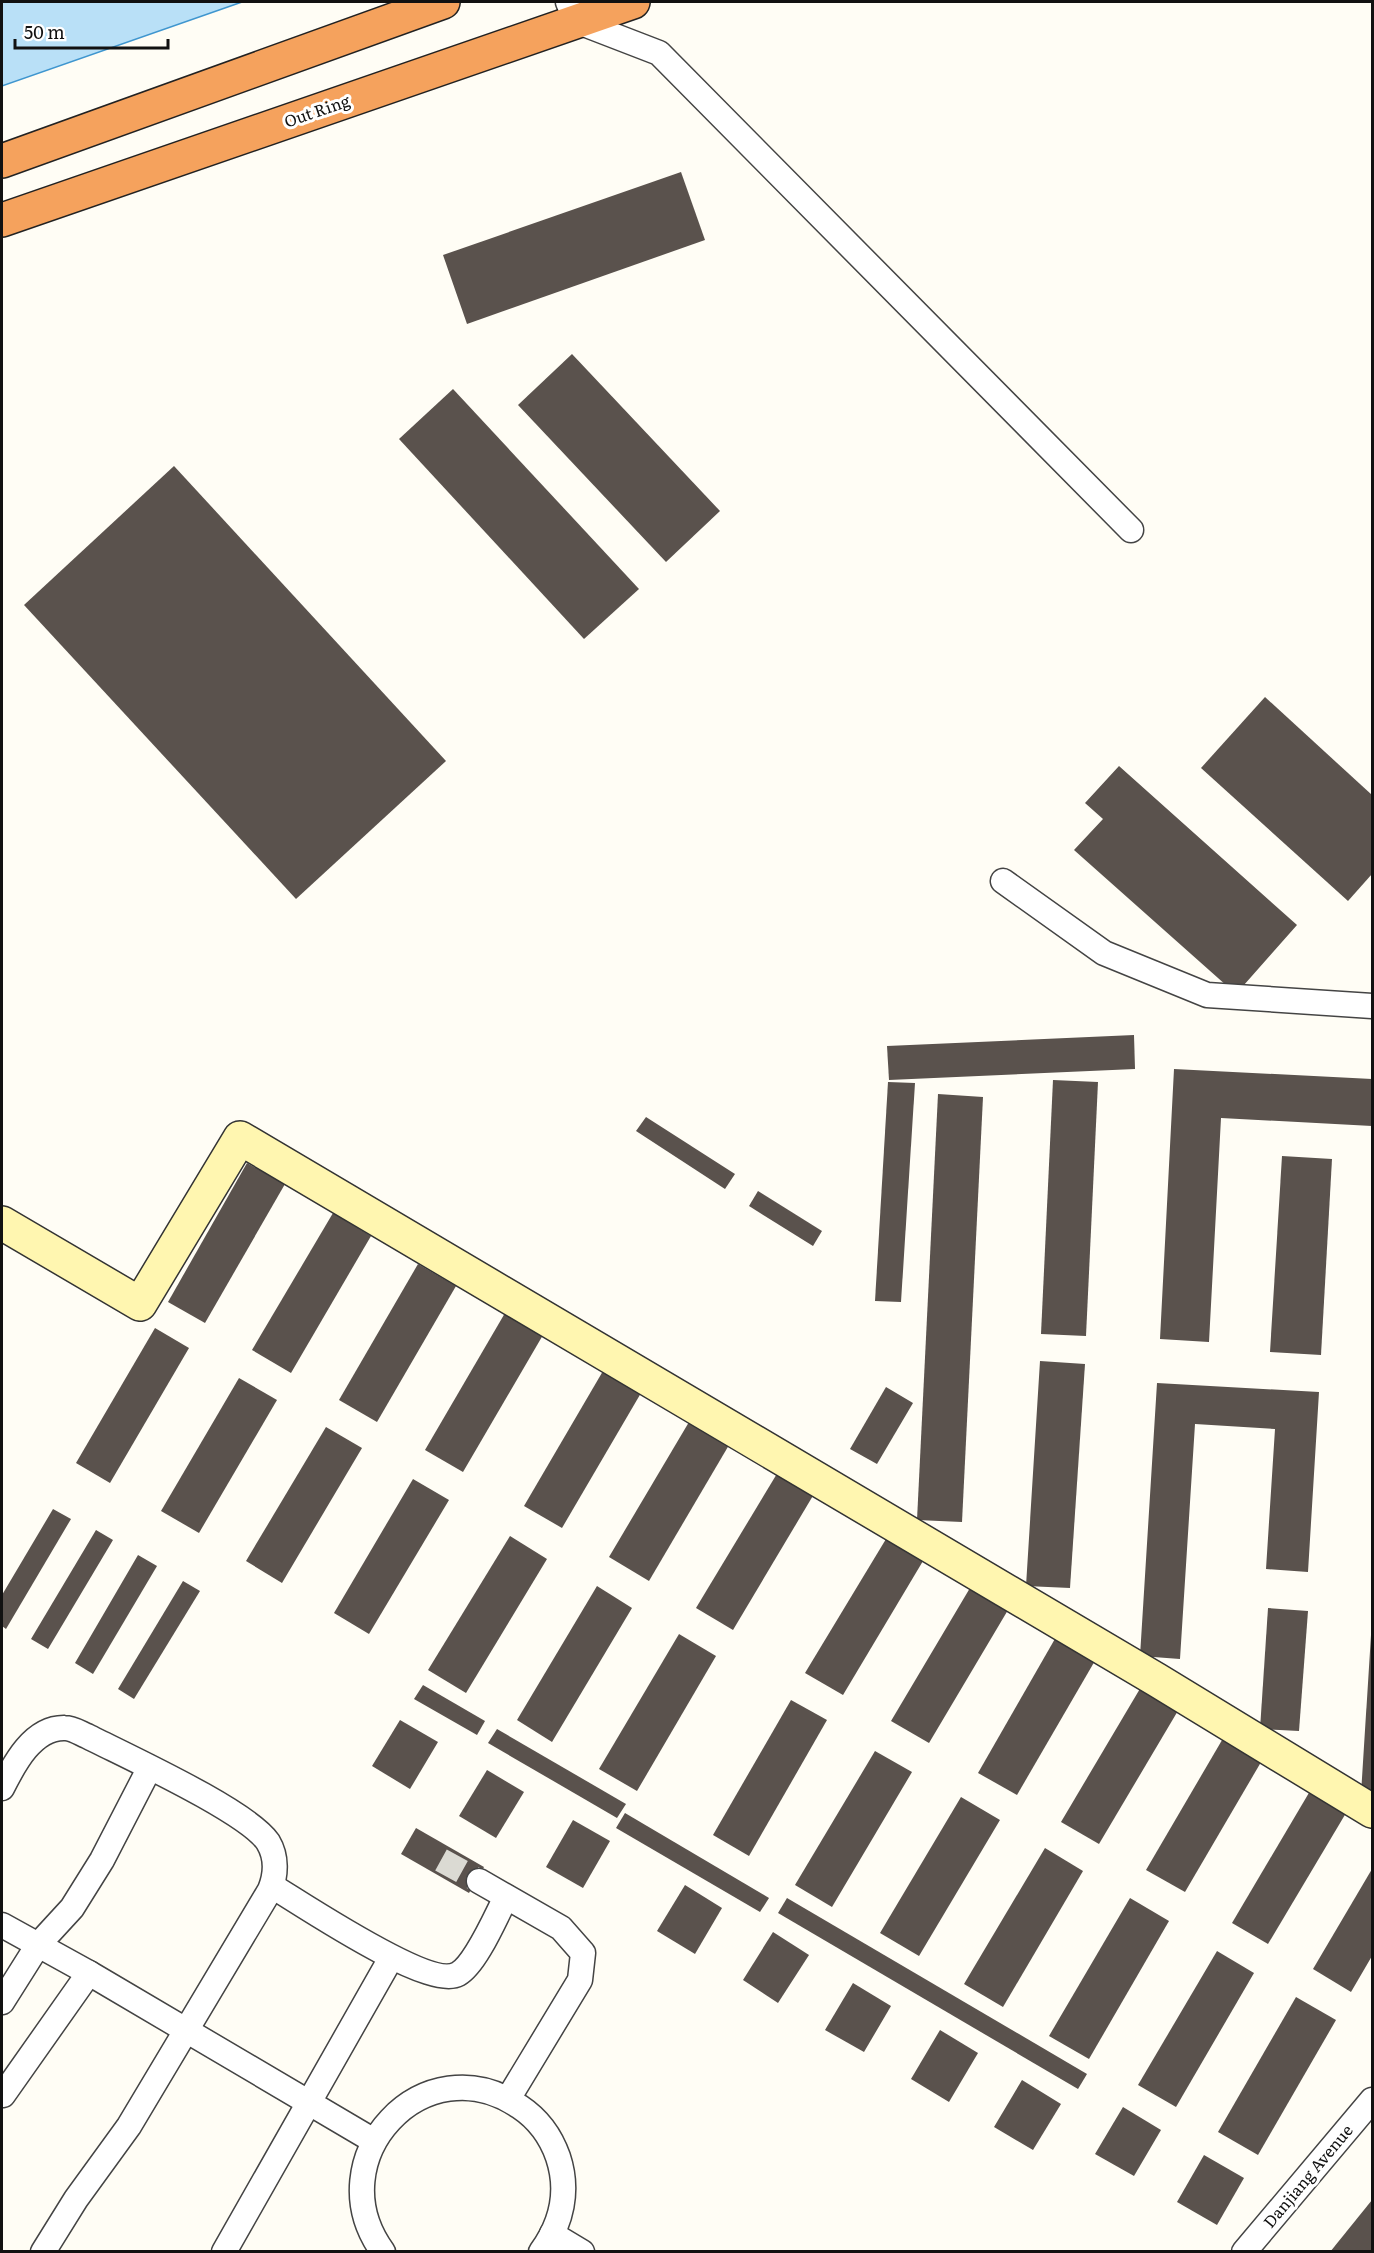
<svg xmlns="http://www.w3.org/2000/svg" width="1374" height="2253" viewBox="0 0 1374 2253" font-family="Literata,serif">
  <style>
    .water { fill: #b9e0f7; stroke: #3f96cf; stroke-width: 1.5 }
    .building { fill: #5a524d }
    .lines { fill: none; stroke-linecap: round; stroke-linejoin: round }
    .street-tunnel { stroke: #dbdad3; stroke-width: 24; stroke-dasharray: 24 12; stroke-linecap: butt }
    .street-casing { stroke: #444; stroke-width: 27 }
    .secondary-casing { stroke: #333; stroke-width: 36 }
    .highway-casing { stroke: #222; stroke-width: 36 }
    .street { stroke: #fff; stroke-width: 24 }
    .secondary { stroke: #fff6b0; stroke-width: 33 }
    .highway { stroke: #f5a25d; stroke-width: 33 }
    .labels { text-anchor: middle; stroke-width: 6; stroke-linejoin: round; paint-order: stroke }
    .street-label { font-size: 16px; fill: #111; stroke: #fff }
  </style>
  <rect width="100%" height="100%" fill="#fffdf5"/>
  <!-- water -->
  <path class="water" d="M2,2H242L2,86Z"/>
  <!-- building -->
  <g class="building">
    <path d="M681,172L705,240L467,324L443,255Z"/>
    <path d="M572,354L720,511L666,562L518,405Z"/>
    <path d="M453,389L639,589L584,639L399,439Z"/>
    <path d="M174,466L446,761L296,899L24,605Z"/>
    <path d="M1265,697L1372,795V874L1348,901L1201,768Z"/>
    <path d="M1119,766L1297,925L1236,994L1074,850L1103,819L1085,803Z"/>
    <path d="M1134,1035L1135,1069L889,1080L887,1046Z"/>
    <path d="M1174,1069L1372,1079V1126L1221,1118L1209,1342L1160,1339Z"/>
    <path d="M1053,1080L1098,1082L1086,1336L1041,1334Z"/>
    <path d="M888,1082L915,1083L901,1302L875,1301Z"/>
    <path d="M938,1094L983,1097L962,1522L917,1520Z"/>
    <path d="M646,1117L735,1174L725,1189L636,1131Z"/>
    <path d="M1282,1156L1332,1159L1321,1355L1270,1352Z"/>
    <path d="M247,1163L285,1184L205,1323L168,1302Z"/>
    <path d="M758,1191L822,1231L813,1246L749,1206Z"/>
    <path d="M333,1213L371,1236L291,1373L252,1350Z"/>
    <path d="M418,1264L456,1286L377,1422L339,1400Z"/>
    <path d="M505,1313L543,1335L463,1472L425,1450Z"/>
    <path d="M155,1328L189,1348L110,1483L76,1463Z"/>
    <path d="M1040,1361L1085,1364L1070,1588L1026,1586Z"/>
    <path d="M603,1371L641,1393L562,1528L524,1506Z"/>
    <path d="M239,1378L277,1400L199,1533L161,1511Z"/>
    <path d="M1157,1383L1319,1392L1308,1572L1266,1569L1275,1429L1195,1424L1180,1659L1140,1656Z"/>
    <path d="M886,1387L913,1403L877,1464L850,1449Z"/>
    <path d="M689,1422L729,1445L649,1581L609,1557Z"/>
    <path d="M326,1427L362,1448L282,1583L246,1561Z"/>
    <path d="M778,1472L814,1494L733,1630L696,1608Z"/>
    <path d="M413,1479L449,1500L369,1634L334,1613Z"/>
    <path d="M53,1509L71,1519L6,1629L2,1626V1595Z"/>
    <path d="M96,1530L113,1540L48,1649L31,1639Z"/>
    <path d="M510,1536L547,1559L466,1693L428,1670Z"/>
    <path d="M886,1539L923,1561L843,1695L805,1673Z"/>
    <path d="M138,1555L157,1566L93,1674L75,1663Z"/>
    <path d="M183,1581L200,1591L134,1699L118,1689Z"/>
    <path d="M597,1586L632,1608L552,1742L517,1720Z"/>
    <path d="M970,1588L1008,1610L929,1743L891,1721Z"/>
    <path d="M1268,1608L1308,1611L1299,1731L1260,1729Z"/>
    <path d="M679,1634L716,1656L637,1791L599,1769Z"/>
    <path d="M1371,1635H1372V1795L1361,1794Z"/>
    <path d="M1056,1637L1096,1659L1017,1795L978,1773Z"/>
    <path d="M423,1685L485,1721L477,1735L414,1699Z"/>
    <path d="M1141,1687L1179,1709L1099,1844L1061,1822Z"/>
    <path d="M791,1700L827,1720L749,1856L713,1835Z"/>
    <path d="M400,1720L438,1742L410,1789L372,1766Z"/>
    <path d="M497,1729L626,1804L617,1818L488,1743Z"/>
    <path d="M1225,1735L1264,1757L1185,1892L1146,1870Z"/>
    <path d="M875,1751L912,1772L832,1907L795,1885Z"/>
    <path d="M487,1770L524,1792L496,1838L459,1816Z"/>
    <path d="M1313,1786L1349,1808L1268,1944L1232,1923Z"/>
    <path d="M961,1797L1000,1820L919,1956L880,1933Z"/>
    <path d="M625,1813L769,1898L760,1912L616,1828Z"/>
    <path d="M573,1820L610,1841L583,1888L546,1867Z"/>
    <path d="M416,1828L484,1867L469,1893L401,1854Z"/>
    <path d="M1045,1848L1083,1871L1003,2007L964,1984Z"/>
    <path d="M1372,1869V1956L1351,1992L1313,1969Z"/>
    <path d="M685,1885L722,1908L695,1954L657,1931Z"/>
    <path d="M787,1898L1087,2074L1078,2089L778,1913Z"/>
    <path d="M1130,1898L1169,1921L1089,2059L1049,2036Z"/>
    <path d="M773,1932L809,1955L778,2003L743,1980Z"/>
    <path d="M1217,1951L1254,1973L1176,2107L1138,2085Z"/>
    <path d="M853,1983L891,2006L864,2052L825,2030Z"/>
    <path d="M1296,1997L1336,2020L1258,2155L1218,2132Z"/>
    <path d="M940,2030L978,2053L949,2102L911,2079Z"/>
    <path d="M1022,2080L1061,2104L1033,2150L994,2127Z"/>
    <path d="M1123,2107L1161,2130L1134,2176L1095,2154Z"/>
    <path d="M1204,2155L1244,2178L1217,2225L1177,2202Z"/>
    <path d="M1372,2200V2252H1330Z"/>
  </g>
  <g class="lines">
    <!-- street-tunnel -->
    <path class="street-tunnel" d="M441,1860L479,1881"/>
    <!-- street casing -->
    <g class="street-casing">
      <g id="street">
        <path d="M568,2L576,21L659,53L1131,530"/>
        <path d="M1003,881L1104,953L1207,995L1372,1006"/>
        <path d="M2,1788C14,1764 33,1727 65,1728C72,1728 80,1733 87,1736C126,1756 247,1811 268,1842C277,1857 276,1875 270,1890L129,2126L76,2199L43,2252"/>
        <path d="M479,1881L561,1928L583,1953L580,1980L508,2099"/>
        <path d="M272,1886C302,1904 429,1990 458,1974C476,1964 496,1916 506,1897"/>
        <path d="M2,1925L89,1973L374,2141"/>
        <path d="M2,2002L38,1945L72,1908L102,1860L149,1769"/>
        <path d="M3,2095L89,1973"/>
        <path d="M552,2234L582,2252"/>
        <path d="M224,2252L391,1958"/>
        <path d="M383,2252C315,2159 425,2041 520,2107C538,2119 551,2137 558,2157C569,2190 562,2223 541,2252"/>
        <path d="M1244,2252L1372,2100"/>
      </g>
    </g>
    <!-- secondary casing -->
    <g class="secondary-casing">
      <path id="secondary" d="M2,1223L140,1304L240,1138L1157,1680L1372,1811"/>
    </g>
    <!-- highway casing -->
    <g class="highway-casing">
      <g id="highway">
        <path d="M2,161L443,2"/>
        <path d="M2,220L633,2"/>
      </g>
    </g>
    <!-- street -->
    <use href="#street" class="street"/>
    <!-- secondary -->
    <use href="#secondary" class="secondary"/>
    <!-- highway -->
    <use href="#highway" class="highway"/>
  </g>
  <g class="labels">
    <!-- street labels -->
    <g class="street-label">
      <text transform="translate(317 111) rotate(-19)" y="6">Out Ring</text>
      <text transform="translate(1308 2176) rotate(-50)" y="6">Danjiang Avenue</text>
    </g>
  </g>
  <!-- border -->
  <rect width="1374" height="2253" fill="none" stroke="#111111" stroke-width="6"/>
  <!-- scale -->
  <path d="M15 39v9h153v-9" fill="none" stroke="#111111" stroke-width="3"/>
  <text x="24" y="39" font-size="18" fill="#111111" stroke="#ffffff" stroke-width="4.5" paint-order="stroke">50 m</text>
</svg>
